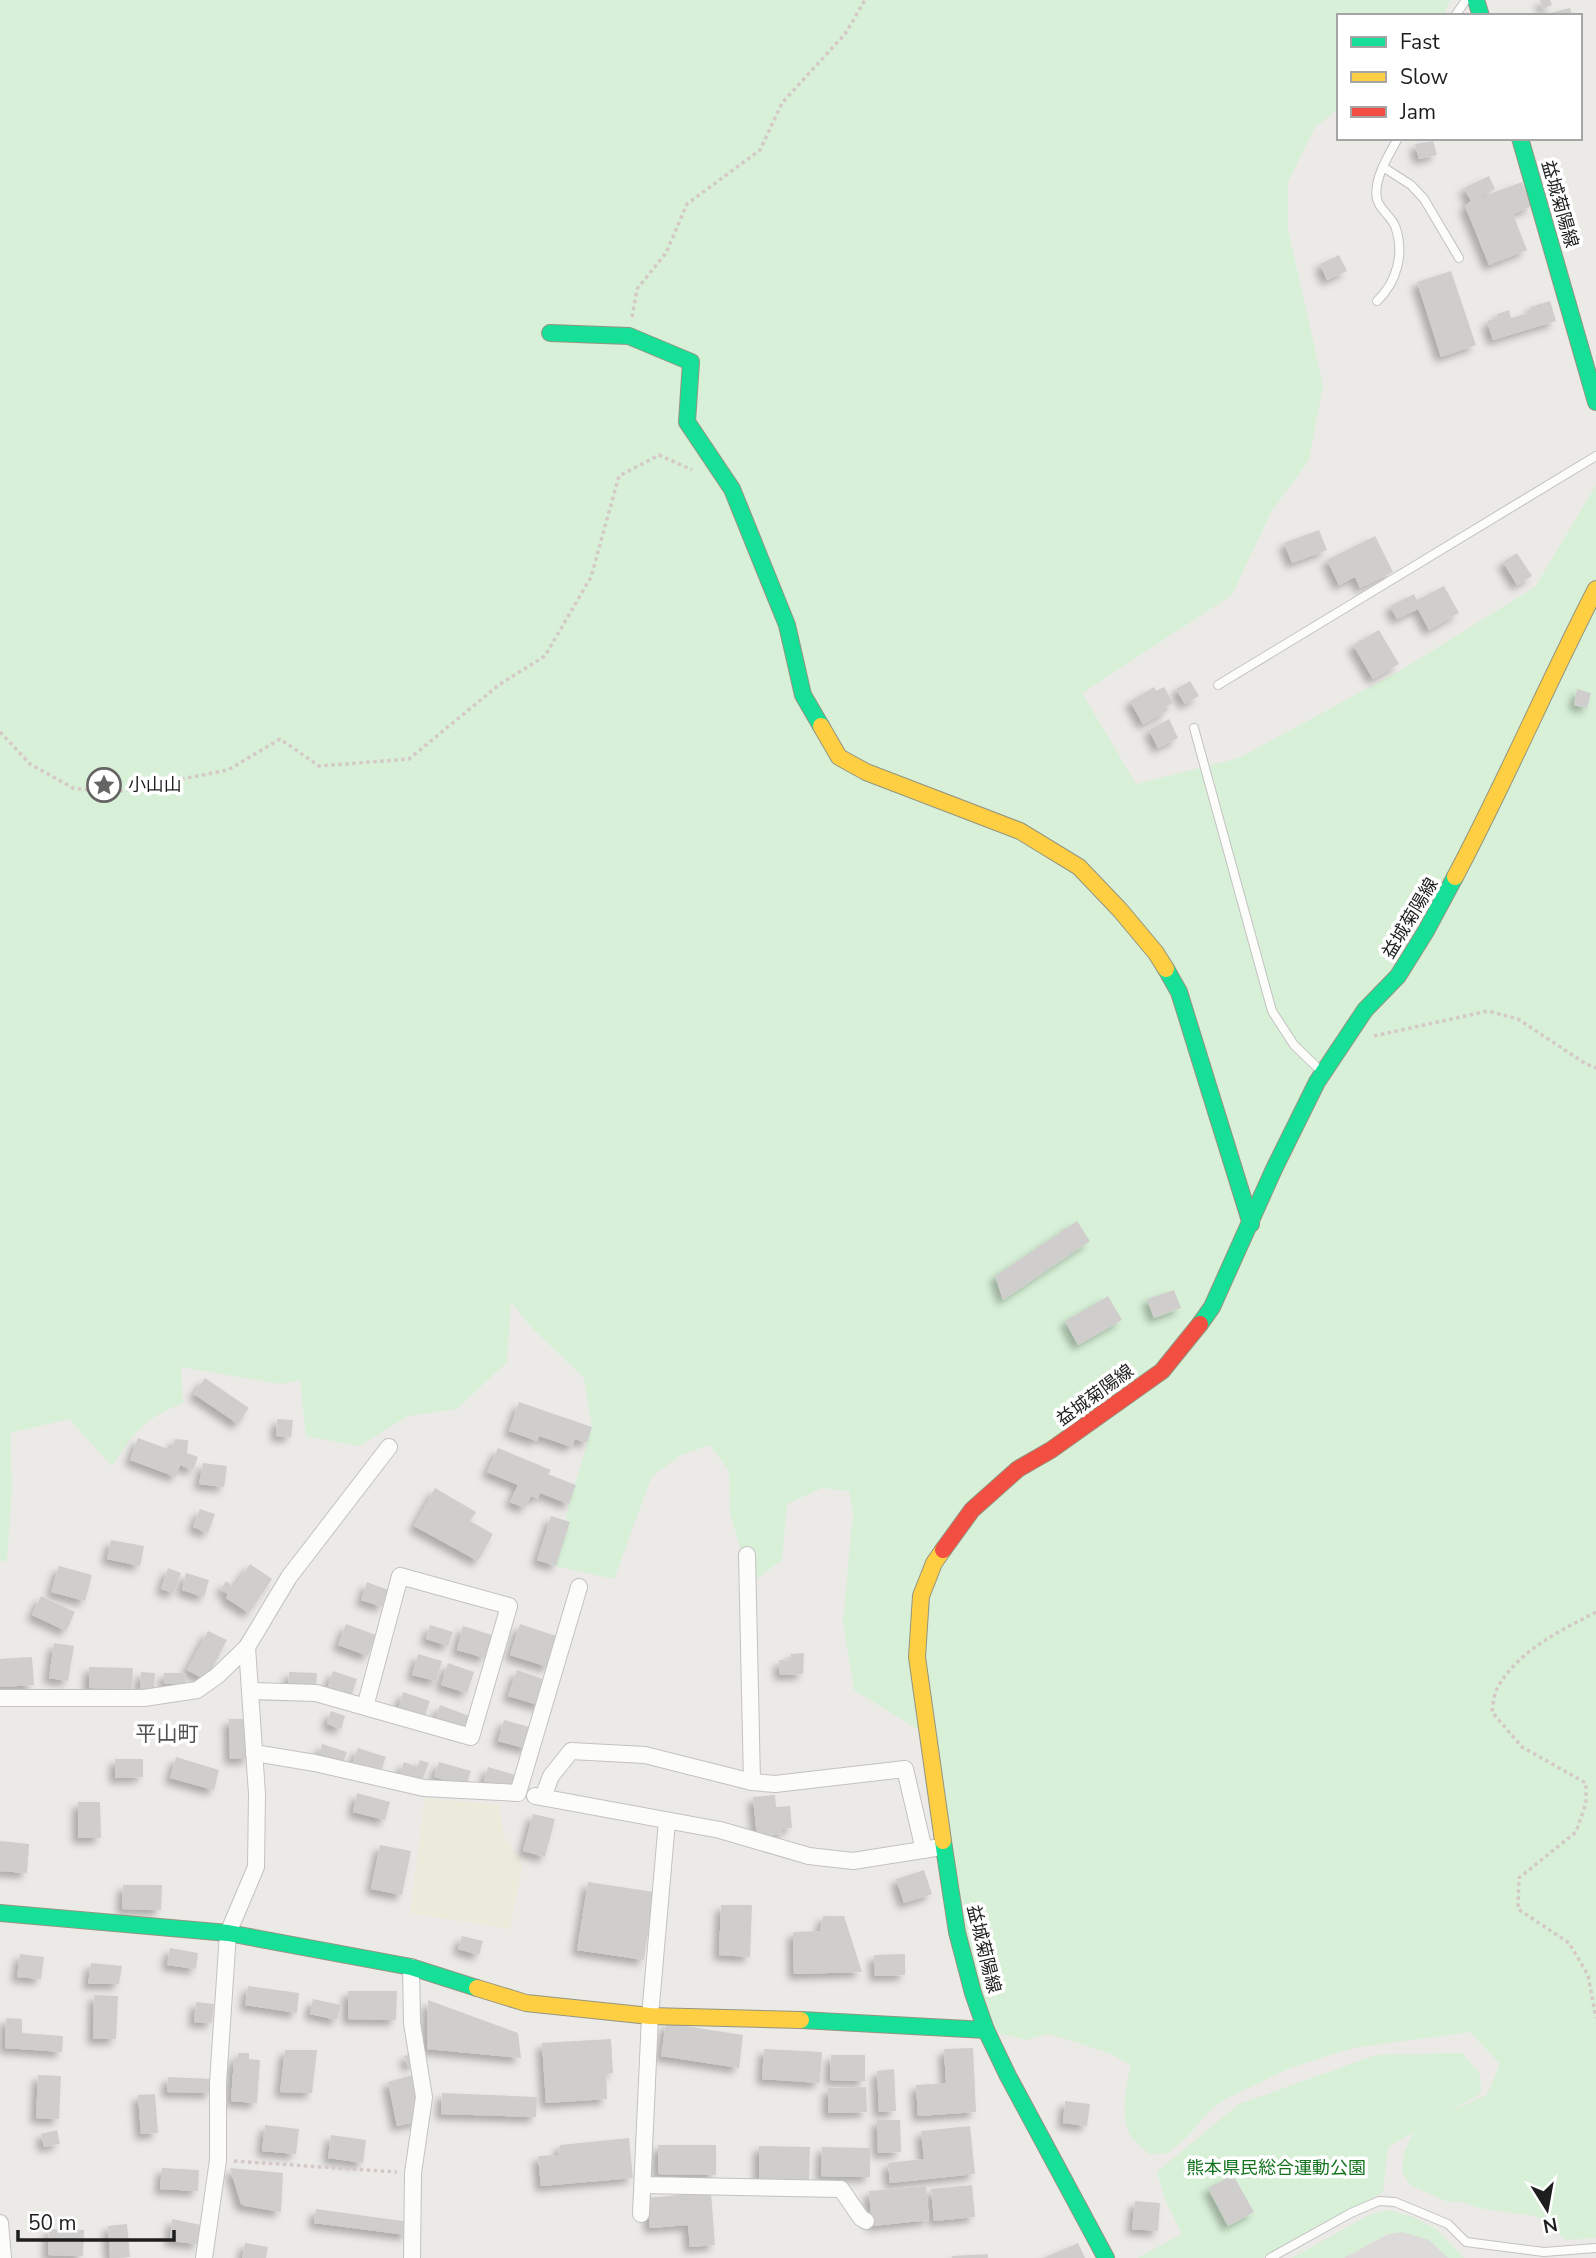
<svg xmlns="http://www.w3.org/2000/svg" width="1596" height="2258" viewBox="0 0 1596 2258" font-family="'Nunito Sans','Noto Sans JP',sans-serif">
  <style>
    .farmland { fill: #eaebdb }
    .park { fill: #d7f0d7 }
    .parking { fill: #dcdbda }
    .building { fill: #d0cecc; filter: url(#shadow) }
    .lines { fill: none; stroke-linecap: round; stroke-linejoin: round }
    .lane-casing { stroke: #c3c2c1; stroke-width: 10 }
    .street-casing { stroke: #c3c2c1; stroke-width: 18 }
    .fast-casing { stroke: #939480; stroke-width: 18 }
    .slow-casing { stroke: #939480; stroke-width: 18 }
    .jam-casing { stroke: #939480; stroke-width: 18 }
    .path { stroke: #d5c9c7; stroke-width: 3.5; stroke-dasharray: 3.5 3.5; stroke-linecap: butt }
    .lane { stroke: #fcfcfb; stroke-width: 8 }
    .street { stroke: #fcfcfb; stroke-width: 16 }
    .fast { stroke: #16e098; stroke-width: 16 }
    .slow { stroke: #ffcf43; stroke-width: 16 }
    .jam { stroke: #f24e42; stroke-width: 16 }
    .labels { text-anchor: middle; stroke-width: 7; stroke-linejoin: round; paint-order: stroke }
    .street-label { font-size: 18px; fill: #1e1e1e; stroke: #fff }
    .poi-label { font-size: 18px; fill: #1e1e1e; stroke: #fff; text-anchor: start }
    .park-label { font-size: 18px; fill: #14741e; stroke: #fff }
    .quarter-label { font-size: 21px; fill: #515151; stroke: #fff }
  </style>
  <defs>
    <filter id="shadow"><feDropShadow dx="-5.5" dy="5.5" stdDeviation="3.5" flood-color="#0004"/></filter>
  </defs>
  <rect width="100%" height="100%" fill="#eceae7"/>
  <!-- farmland -->
  <path class="farmland" d="M425,1798L499,1805L504,1837L523,1864L510,1929L410,1913Z"/>
  <!-- park -->
  <g class="park">
    <path d="M0,0H1450L1443,16H1339V109L1315,127L1288,182V230L1323,385L1309,460L1271,512L1232,595L1082,693L1136,784L1239,758L1403,669L1535,587L1596,485V2238L1566,2240L1536,2216L1483,2209L1461,2202H1448L1410,2185L1402,2171L1404,2153L1414,2132L1388,2147L1383,2192L1263,2258H1138L1182,2234L1166,2201L1157,2172L1239,2104L1376,2055L1462,2053L1480,2074L1481,2093L1451,2111L1487,2095L1500,2064L1470,2032L1353,2048L1290,2068L1226,2099L1210,2110L1188,2136L1168,2153L1149,2154C1144,2149 1137,2144 1132,2138C1119,2118 1126,2087 1131,2065L1111,2054L1066,2039L1047,2034L1026,2040L986,2030L927,1735L854,1690L843,1622L853,1513L849,1491L822,1488L787,1504L782,1560L751,1583L730,1513L729,1471L710,1445L681,1455L652,1476L614,1579L556,1566L569,1504L592,1427L584,1378L532,1328L511,1302L507,1362L457,1409L408,1416L359,1446L306,1436L300,1380L281,1384L181,1367L183,1403C143,1419 135,1431 112,1466L69,1419L10,1433L12,1487L7,1561H0Z"/>
    <path d="M1387,2210L1411,2216L1436,2229L1464,2258H1448L1429,2240L1387,2234L1344,2258H1292L1371,2214Z"/>
  </g>
  <!-- parking -->
  <path class="parking" d="M1402,2232L1429,2240L1448,2258H1344L1388,2234Z"/>
  <!-- building -->
  <g class="building">
    <path d="M1540,0H1550L1552,5L1543,9Z"/>
    <path d="M1570,8L1572,16H1543V15Z"/>
    <path d="M1433,141L1437,155L1419,159L1415,144Z"/>
    <path d="M1489,176L1495,189L1473,200L1522,182L1532,206L1513,214L1527,250L1489,265L1465,206L1471,201L1464,188Z"/>
    <path d="M1339,255L1347,271L1327,280L1320,264Z"/>
    <path d="M1451,271L1476,345L1441,357L1417,282Z"/>
    <path d="M1550,301L1556,321L1493,340L1487,321L1498,318L1497,314L1509,310L1511,318L1532,312L1530,307Z"/>
    <path d="M1319,530L1327,550L1292,563L1284,543Z"/>
    <path d="M1375,536L1393,572L1360,588L1355,577L1339,585L1327,560Z"/>
    <path d="M1517,553L1532,576L1517,585L1503,562Z"/>
    <path d="M1444,586L1459,613L1429,630L1418,609L1397,619L1390,606L1414,594L1417,600Z"/>
    <path d="M1379,630L1399,664L1373,679L1353,645Z"/>
    <path d="M1190,681L1199,696L1185,704L1176,689Z"/>
    <path d="M1154,687L1156,691L1164,687L1173,703L1166,707L1167,711L1143,724L1130,701Z"/>
    <path d="M1577,689L1591,693L1587,708L1574,705Z"/>
    <path d="M1169,719L1178,738L1158,748L1149,730Z"/>
    <path d="M1077,1221L1090,1241L1003,1300L995,1276Z"/>
    <path d="M1174,1290L1181,1308L1154,1318L1147,1299Z"/>
    <path d="M1108,1296L1122,1320L1078,1345L1065,1321Z"/>
    <path d="M205,1378L249,1408L238,1424L194,1394Z"/>
    <path d="M519,1402L592,1427L587,1443L575,1439L572,1447L539,1436L537,1441L509,1431Z"/>
    <path d="M277,1419L293,1420L291,1437L276,1436Z"/>
    <path d="M138,1438L171,1450L175,1439L188,1440L187,1453L198,1457L193,1470L180,1465L176,1477L130,1460Z"/>
    <path d="M498,1448L551,1470L548,1474L576,1485L569,1504L540,1493L538,1499L531,1496L525,1508L510,1502L518,1485L487,1472Z"/>
    <path d="M203,1463L227,1466L224,1487L199,1484Z"/>
    <path d="M435,1488L476,1512L470,1521L493,1534L478,1561L414,1526Z"/>
    <path d="M200,1509L215,1514L208,1533L193,1527Z"/>
    <path d="M551,1516L570,1522L556,1566L537,1560Z"/>
    <path d="M111,1540L144,1546L140,1566L107,1559Z"/>
    <path d="M250,1564L272,1579L249,1613L226,1598L228,1594L221,1589L226,1581L234,1587Z"/>
    <path d="M59,1566L92,1575L85,1601L51,1592Z"/>
    <path d="M168,1568L181,1573L174,1593L161,1589Z"/>
    <path d="M186,1573L209,1580L204,1597L182,1590Z"/>
    <path d="M367,1582L388,1590L382,1607L361,1600Z"/>
    <path d="M41,1596L75,1612L66,1631L32,1615Z"/>
    <path d="M346,1624L376,1635L368,1656L338,1645Z"/>
    <path d="M520,1624L559,1637L548,1667L510,1655Z"/>
    <path d="M430,1625L453,1632L448,1646L426,1639Z"/>
    <path d="M463,1626L492,1635L485,1658L457,1650Z"/>
    <path d="M208,1631L227,1640L206,1680L187,1670Z"/>
    <path d="M54,1643L74,1646L68,1681L49,1678Z"/>
    <path d="M804,1653L803,1674L780,1675L779,1660L791,1661V1654Z"/>
    <path d="M418,1654L442,1661L436,1681L412,1675Z"/>
    <path d="M32,1657L34,1685L0,1687V1659Z"/>
    <path d="M448,1663L474,1672L467,1693L441,1685Z"/>
    <path d="M89,1667L133,1668L132,1689L89,1688Z"/>
    <path d="M517,1670L549,1681L541,1706L508,1696Z"/>
    <path d="M333,1671L357,1679L351,1697L327,1689Z"/>
    <path d="M141,1672L155,1673L154,1690L140,1689Z"/>
    <path d="M289,1672L317,1673L316,1689L288,1687Z"/>
    <path d="M164,1673H185L186,1684H164Z"/>
    <path d="M403,1692L430,1701L424,1718L398,1710Z"/>
    <path d="M440,1705L469,1716L464,1730L435,1720Z"/>
    <path d="M331,1711L345,1716L341,1729L327,1724Z"/>
    <path d="M229,1719H248L249,1759H230Z"/>
    <path d="M504,1720L533,1728L528,1749L498,1741Z"/>
    <path d="M322,1744L347,1752L342,1766L318,1759Z"/>
    <path d="M358,1748L386,1757L380,1774L352,1765Z"/>
    <path d="M176,1757L219,1770L214,1790L170,1778Z"/>
    <path d="M115,1759H143V1777L115,1778Z"/>
    <path d="M420,1760L429,1763L420,1785L398,1777L404,1762L417,1767Z"/>
    <path d="M439,1762L471,1771L466,1786L434,1777Z"/>
    <path d="M488,1767L516,1775L512,1789L484,1781Z"/>
    <path d="M357,1793L390,1802L385,1820L353,1812Z"/>
    <path d="M775,1795L776,1807L790,1806L792,1828L783,1829V1834L757,1837L753,1797Z"/>
    <path d="M78,1802H100L101,1838H78Z"/>
    <path d="M533,1814L555,1819L545,1857L523,1851Z"/>
    <path d="M0,1841L29,1844L27,1873L0,1871Z"/>
    <path d="M380,1845L411,1851L402,1895L371,1889Z"/>
    <path d="M924,1870L932,1894L904,1903L896,1879Z"/>
    <path d="M588,1882L654,1892L644,1960L577,1950Z"/>
    <path d="M123,1885H162L161,1910L122,1909Z"/>
    <path d="M721,1905H752L750,1957L719,1955Z"/>
    <path d="M823,1916H844L862,1972L794,1974L793,1932L820,1931Z"/>
    <path d="M462,1936L483,1941L479,1955L458,1949Z"/>
    <path d="M170,1948L198,1953L196,1969L167,1965Z"/>
    <path d="M20,1954L44,1957L41,1979L17,1977Z"/>
    <path d="M905,1954V1975L875,1976L874,1955Z"/>
    <path d="M91,1963L122,1966L119,1984H88Z"/>
    <path d="M248,1986L299,1993L297,2013L245,2005Z"/>
    <path d="M348,1991H397L396,2020L348,2019Z"/>
    <path d="M94,1995L118,1996L116,2039H93Z"/>
    <path d="M313,1999L341,2005L337,2020L310,2014Z"/>
    <path d="M428,2000L518,2033L521,2058L427,2049Z"/>
    <path d="M196,2002L214,2004L212,2023L194,2022Z"/>
    <path d="M6,2018L22,2019V2033L63,2036L62,2052L5,2048Z"/>
    <path d="M666,2023L743,2035L739,2068L661,2056Z"/>
    <path d="M611,2039L613,2073L606,2074L607,2099L546,2103L542,2043Z"/>
    <path d="M973,2048L976,2112L918,2116L916,2085L946,2083L944,2049Z"/>
    <path d="M764,2049L822,2052L820,2083L762,2079Z"/>
    <path d="M285,2050H317L312,2093L280,2092Z"/>
    <path d="M238,2053H249V2059L260,2060L257,2103L231,2101L234,2059L238,2058Z"/>
    <path d="M417,2053L414,2065L408,2066L404,2056Z"/>
    <path d="M831,2055H865V2081L830,2080Z"/>
    <path d="M894,2069L896,2111L879,2112L877,2071Z"/>
    <path d="M416,2074L420,2121L397,2126L388,2082Z"/>
    <path d="M38,2075L61,2076L59,2119L36,2118Z"/>
    <path d="M168,2077L212,2079L211,2093L167,2092Z"/>
    <path d="M866,2087L867,2112L828,2113V2088Z"/>
    <path d="M442,2093L537,2097L536,2117L441,2114Z"/>
    <path d="M155,2094L158,2133L141,2134L138,2095Z"/>
    <path d="M1065,2101L1090,2104L1087,2126L1063,2123Z"/>
    <path d="M877,2120H900L901,2152L878,2153Z"/>
    <path d="M265,2125L299,2129L296,2154L262,2151Z"/>
    <path d="M970,2126L975,2174L890,2183L888,2163L924,2159L921,2131Z"/>
    <path d="M57,2130L60,2144L44,2147L41,2134Z"/>
    <path d="M331,2135L366,2140L363,2163L328,2158Z"/>
    <path d="M629,2138L633,2178L541,2186L538,2156L558,2155L560,2145Z"/>
    <path d="M658,2145H716V2175L658,2174Z"/>
    <path d="M759,2146L810,2147L809,2180H759Z"/>
    <path d="M822,2147L870,2148V2177L821,2176Z"/>
    <path d="M162,2168L199,2170L198,2191L160,2189Z"/>
    <path d="M230,2168L283,2173L281,2212L245,2206L241,2204Z"/>
    <path d="M1233,2175L1254,2212L1228,2226L1208,2188Z"/>
    <path d="M972,2185L975,2217L934,2221L931,2189Z"/>
    <path d="M926,2186L929,2220L872,2226L869,2191Z"/>
    <path d="M711,2192L715,2245L690,2247L688,2225L650,2228L647,2198Z"/>
    <path d="M1135,2201L1160,2203L1158,2231L1132,2229Z"/>
    <path d="M316,2209L409,2222L407,2235L314,2223Z"/>
    <path d="M172,2219L201,2225L198,2244L170,2241Z"/>
    <path d="M127,2224L130,2257L110,2258L108,2226Z"/>
    <path d="M49,2229L84,2230L83,2256L48,2255Z"/>
    <path d="M245,2243L268,2247L266,2258H242Z"/>
    <path d="M1078,2243L1085,2258H1043Z"/>
    <path d="M988,2254V2258H952V2256Z"/>
  </g>
  <g class="lines">
    <!-- lane casing -->
    <g class="lane-casing">
      <g id="lane">
        <path d="M1455,16L1466,0"/>
        <path d="M1383,167L1411,185L1424,199L1459,258"/>
        <path d="M1377,301C1397,282 1405,253 1395,226C1391,216 1379,209 1377,199C1373,179 1389,155 1398,138"/>
        <path d="M1218,685L1596,456"/>
        <path d="M1194,728L1272,1011L1294,1045L1321,1071"/>
        <path d="M1270,2258L1351,2213L1379,2201L1395,2202L1448,2224L1466,2242L1544,2252L1596,2248"/>
      </g>
    </g>
    <!-- street casing -->
    <g class="street-casing">
      <g id="street">
        <path d="M747,1555L752,1782"/>
        <path d="M250,1691L316,1693L471,1737L509,1606L400,1576L365,1707"/>
        <path d="M0,1698H144L197,1690L217,1676L247,1647L289,1577L389,1447"/>
        <path d="M254,1753L315,1763L424,1788L518,1793L579,1587"/>
        <path d="M535,1796L720,1830L809,1856L853,1861L935,1848"/>
        <path d="M543,1797L551,1776L571,1751L645,1755L752,1782L775,1784L905,1769L924,1850"/>
        <path d="M411,1967L412,2023L424,2097L413,2173L412,2258"/>
        <path d="M643,2185L841,2189L861,2218L866,2221"/>
        <path d="M641,2214L650,2016L667,1821"/>
        <path d="M0,2223L3,2258"/>
        <path d="M204,2258L218,2160V2083L228,1933L256,1867L257,1794L247,1647"/>
      </g>
    </g>
    <!-- fast casing -->
    <g class="fast-casing">
      <g id="fast">
        <path d="M1476,0L1481,16"/>
        <path d="M1520,138L1596,402"/>
        <path d="M550,333L629,336L691,362L687,422L732,489L787,625L803,695L821,726"/>
        <path d="M1166,969L1179,992L1251,1224"/>
        <path d="M1200,1324L1212,1307L1274,1169L1317,1082L1365,1010L1398,976L1426,931L1455,877"/>
        <path d="M943,1841L957,1932L973,1993L986,2030L1008,2076L1106,2258"/>
        <path d="M0,1913L228,1933L411,1967L477,1988"/>
        <path d="M801,2020L986,2030"/>
      </g>
    </g>
    <!-- slow casing -->
    <g class="slow-casing">
      <g id="slow">
        <path d="M821,726L839,757L866,772L1020,831L1079,867L1120,910L1156,953L1166,969"/>
        <path d="M1455,877C1505,783 1547,684 1596,589"/>
        <path d="M943,1550L934,1563L921,1596L917,1657L943,1841"/>
        <path d="M477,1988L526,2003L650,2016L801,2020"/>
      </g>
    </g>
    <!-- jam casing -->
    <g class="jam-casing">
      <path id="jam" d="M943,1550L972,1510L1018,1469L1051,1450L1162,1371L1200,1324"/>
    </g>
    <!-- path -->
    <g class="path">
      <path d="M632,317L637,289L666,253L687,204L760,150L782,103L845,34L865,0"/>
      <path d="M0,732L30,764L73,788L110,793L228,770L280,739L319,766L409,759L500,684L545,656L591,577L619,476L659,455L692,470"/>
      <path d="M1374,1036L1488,1011L1518,1019L1586,1064L1596,1068"/>
      <path d="M1596,1612C1560,1631 1521,1649 1499,1685C1494,1692 1493,1704 1492,1712L1522,1747L1586,1783V1803L1576,1832L1519,1878L1518,1909L1569,1943L1588,1975L1596,2018"/>
      <path d="M234,2161L397,2172"/>
    </g>
    <!-- lane -->
    <use href="#lane" class="lane"/>
    <!-- street -->
    <use href="#street" class="street"/>
    <!-- fast -->
    <use href="#fast" class="fast"/>
    <!-- slow -->
    <use href="#slow" class="slow"/>
    <!-- jam -->
    <use href="#jam" class="jam"/>
  </g>
  <!-- icons -->
  <defs>
    <g id="sight-ring" transform="scale(1.75)"><circle r="9.5" fill="#fff" stroke="#666564" stroke-width="1.5"/><path d="M0-6L1.8-2.2L6-1.7L2.9 1.2L3.7 5.4L0 3.3L-3.7 5.4L-2.9 1.2L-6-1.7L-1.8-2.2Z" fill="#666564"/></g>
  </defs>
  <g fill-rule="evenodd">
    <use href="#sight-ring" x="104" y="785"/>
  </g>
  <g class="labels">
    <!-- street labels -->
    <g class="street-label">
      <text transform="translate(1560 204) rotate(74)" y="6">益城菊陽線</text>
      <text transform="translate(1410 918) rotate(-59)" y="6">益城菊陽線</text>
      <text transform="translate(1095 1395) rotate(-36)" y="6">益城菊陽線</text>
      <text transform="translate(984 1949) rotate(76)" y="6">益城菊陽線</text>
    </g>
    <!-- poi labels -->
    <g class="poi-label">
      <text x="128" y="791">小山山</text>
    </g>
    <!-- park labels -->
    <g class="park-label">
      <text x="1276" y="2174">熊本県民総合運動公園</text>
    </g>
    <!-- quarter labels -->
    <g class="quarter-label">
      <text x="167" y="1741">平山町</text>
    </g>
  </g>
  <!-- legend -->
  <rect x="1337" y="14" width="245" height="126" fill="#ffffff" stroke="#a5a5a5" stroke-width="2"/>
  <rect x="1351" y="37" width="35" height="10" fill="#16e098" stroke="#a5a5a5" stroke-width="2"/>
  <text x="1400" y="49" font-size="21" fill="#1e1e1e">Fast</text>
  <rect x="1351" y="72" width="35" height="10" fill="#ffcf43" stroke="#a5a5a5" stroke-width="2"/>
  <text x="1400" y="84" font-size="21" fill="#1e1e1e">Slow</text>
  <rect x="1351" y="107" width="35" height="10" fill="#f24e42" stroke="#a5a5a5" stroke-width="2"/>
  <text x="1400" y="119" font-size="21" fill="#1e1e1e">Jam</text>
  <!-- north arrow -->
  <g transform="translate(1547 2209) rotate(169)" stroke="#ffffff" stroke-width="5" paint-order="stroke">
  <path d="M0-5L12 26L0 18L-12 26Z" fill="#1e1e1e"/>
  <text y="-10" font-size="19" font-weight="bold" text-anchor="middle" fill="#1e1e1e">N</text>
  </g>
  <!-- scale -->
  <path d="M18 2230v10h156v-10" fill="none" stroke="#1e1e1e" stroke-width="3.5"/>
  <text x="28" y="2230" font-size="21" fill="#1e1e1e" stroke="#ffffff" stroke-width="5" paint-order="stroke">50 m</text>
</svg>
